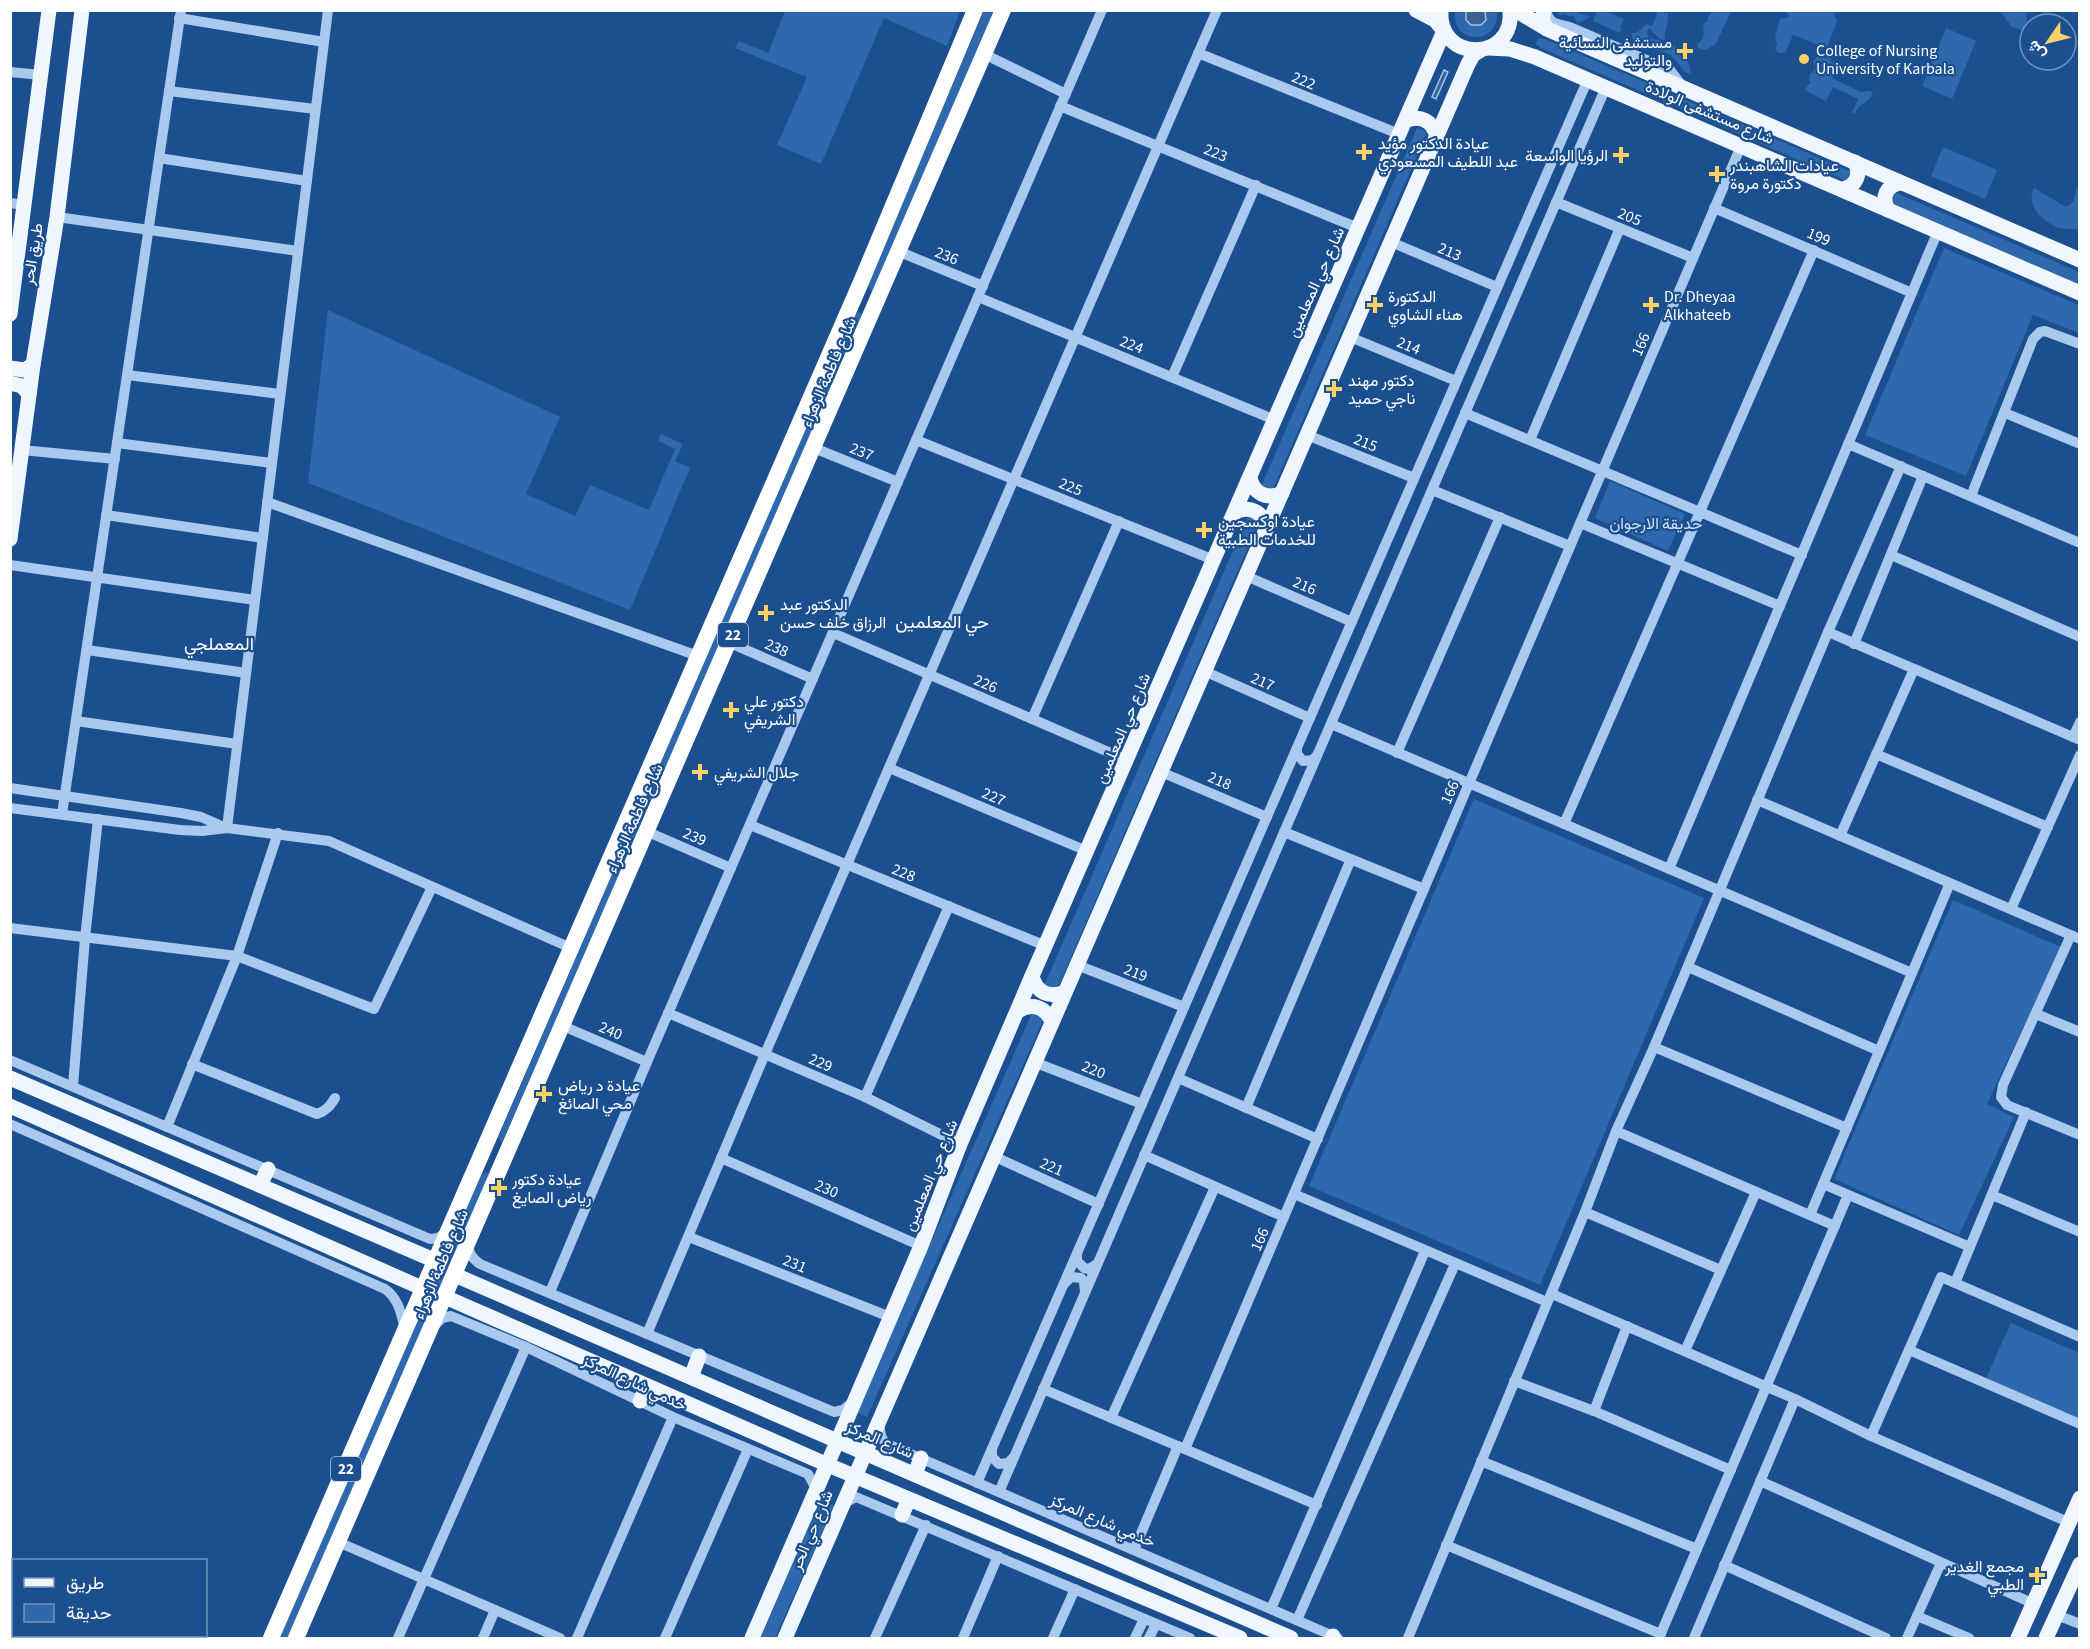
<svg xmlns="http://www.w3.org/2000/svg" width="2090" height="1649" viewBox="0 0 2090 1649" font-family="'Source Sans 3',Vazirmatn,sans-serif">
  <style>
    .green { fill: #2e69ad }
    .water { fill: #3c6290; stroke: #9cc4f0; stroke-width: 1.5 }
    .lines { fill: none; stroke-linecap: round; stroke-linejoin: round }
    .minor { stroke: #a9c9ee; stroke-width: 10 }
    .major { stroke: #f0f6ff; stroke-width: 15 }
    .highway { stroke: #fff; stroke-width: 16 }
    .poi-dot { fill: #ffd166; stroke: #1b4f8f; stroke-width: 2 }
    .labels { text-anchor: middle; stroke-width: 4.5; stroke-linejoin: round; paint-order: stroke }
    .shield { fill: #1b4f8f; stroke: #bbcadd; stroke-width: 1.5 }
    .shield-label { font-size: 15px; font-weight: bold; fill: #fff }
    .poi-label { font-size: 16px; fill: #fff; stroke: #1b4f8f; text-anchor: start }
    .street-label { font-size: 16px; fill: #fff; stroke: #1b4f8f }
    .park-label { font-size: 16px; fill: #cfe3fa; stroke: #1b4f8f }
    .neighbourhood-label { font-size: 18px; fill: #fff; stroke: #1b4f8f }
  </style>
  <rect width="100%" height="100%" fill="#1b4f8f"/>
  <!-- green -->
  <g class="green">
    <path d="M1497,10C1501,46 1451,46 1455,11Z"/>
    <path d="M1561,10L1577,11L1578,13L1591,17L1578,23L1572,15L1570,17L1565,14L1558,15Z"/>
    <path d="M785,11V10L960,11L947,46L884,18L821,164L777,145L807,77L735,48L739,41L768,53Z"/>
    <path d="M984,11H996L873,291H870L868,284Z"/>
    <path d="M1597,11H1604L1624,19L1620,28L1622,29L1620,33L1593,21Z"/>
    <path d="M1658,11L1668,13C1669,24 1664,30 1665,40L1660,39L1649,28L1647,32L1649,38C1656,40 1662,41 1668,43C1680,47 1691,62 1691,74L1685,72L1671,55L1634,42L1631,34L1638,32L1646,24L1652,26Z"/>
    <path d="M1713,11H1731L1716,44L1705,50L1698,48L1697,44C1705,40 1704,31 1703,24L1708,21V17Z"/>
    <path d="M1785,11H1833L1837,21L1827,48L1821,50V46L1793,35L1785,53H1778L1775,48L1777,44L1775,37L1780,19L1790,17Z"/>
    <path d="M2000,11H2026L2027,21L2022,30L2012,27Z"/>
    <path d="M1946,28L1976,41L1952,99L1922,86Z"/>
    <path d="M1538,38L1545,39L1854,173L1849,182L1541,48L1536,44Z"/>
    <path d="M1833,49H1835L1830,61L1838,65L1832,78L1861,92L1868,91L1873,92C1870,103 1858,104 1855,113H1852L1858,99L1833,87L1826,101L1804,90L1811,82L1809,81L1810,73H1812L1815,68L1813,61L1817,57L1827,58Z"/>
    <path d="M1417,128L1427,132L1271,494L1260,489Z"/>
    <path d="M1943,147L1997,170L1985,199L1931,176Z"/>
    <path d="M2079,185V229C2073,229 2066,229 2060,228C2043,222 2025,206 2034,188L2066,207L2073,202L2076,191Z"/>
    <path d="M1892,191L2079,272V284L1887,201Z"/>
    <path d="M1944,248L2079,305V333L2033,315L1966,476L1865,435Z"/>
    <path d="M328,310L560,417L526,494L575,516L590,485L649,510L675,449L658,441L661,434L683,444L675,461L690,468L630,610L308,483Z"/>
    <path d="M858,312L863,314L502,1143L498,1138L855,314Z"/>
    <path d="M1610,481L1685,514L1668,551L1595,518Z"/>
    <path d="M1249,514L1260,519L1056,992L1044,986Z"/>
    <path d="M1474,799L1704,898L1540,1285L1309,1186Z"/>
    <path d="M1953,900L2061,947L1987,1104L2014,1117L1959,1235L1834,1179Z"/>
    <path d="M1033,1011L1045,1016L867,1417L856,1412Z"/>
    <path d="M485,1172L489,1173L290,1638H278L482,1174Z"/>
    <path d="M2011,1323L2079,1353V1418L1986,1378Z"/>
    <path d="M820,1499L834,1505L775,1638H761Z"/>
  </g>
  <!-- water -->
  <g class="water">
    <path d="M1466,11H1485L1486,20L1481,25H1471L1466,20Z"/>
    <path d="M1444,70L1448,72L1436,99L1432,97Z"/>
  </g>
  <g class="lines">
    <!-- minor -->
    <g class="minor">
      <path d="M1546,10C1549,25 1558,24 1570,27L1670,70L1683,87"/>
      <path d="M179,18L324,42"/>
      <path d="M1198,53L1399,134"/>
      <path d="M984,54L1066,94"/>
      <path d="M10,72L41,75"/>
      <path d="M169,91L315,109"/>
      <path d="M1060,106L1358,228"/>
      <path d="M159,158L307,181"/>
      <path d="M1556,202L1693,258"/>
      <path d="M10,203L24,205"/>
      <path d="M1714,208L1912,293"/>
      <path d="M57,217L298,251"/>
      <path d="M1391,242L1497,287"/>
      <path d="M900,252L983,286"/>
      <path d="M978,297L1275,420"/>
      <path d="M1350,337L1456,381"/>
      <path d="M127,375L280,394"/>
      <path d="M1172,377L1256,185"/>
      <path d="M1465,413L1802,555"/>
      <path d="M2005,413L2080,444"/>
      <path d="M1307,435L1414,478"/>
      <path d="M916,440L1214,560"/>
      <path d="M1530,440L1620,228"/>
      <path d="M117,443L272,463"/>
      <path d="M1848,444L2080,543"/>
      <path d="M814,448L898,482"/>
      <path d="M22,450L115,459"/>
      <path d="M1432,490L1570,546"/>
      <path d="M1971,496L2033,339L2040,332L2045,331L2080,344"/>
      <path d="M267,502L698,656"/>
      <path d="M106,515L263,538"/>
      <path d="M1580,523L1780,606"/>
      <path d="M1891,555L2080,637"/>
      <path d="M10,565L255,600"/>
      <path d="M1246,576L1352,622"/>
      <path d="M1828,632L2080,740"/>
      <path d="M833,633L1127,760"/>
      <path d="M730,643L813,679"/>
      <path d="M1854,644L1923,476"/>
      <path d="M87,650L246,673"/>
      <path d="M1204,671L1310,718"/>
      <path d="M1032,719L1119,521"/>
      <path d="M76,721L237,744"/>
      <path d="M1331,724L1912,973"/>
      <path d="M2073,737L2080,722"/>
      <path d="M1297,748V754L1303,761L1313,760L1317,755"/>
      <path d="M1397,753L1500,517"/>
      <path d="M1876,754L2048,827"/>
      <path d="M889,768L1087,851"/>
      <path d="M1161,772L1267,817"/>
      <path d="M10,788L181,813L201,817L224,827"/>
      <path d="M1757,800L2080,939"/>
      <path d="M10,808L180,830L202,831L227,828L329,841L571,948"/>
      <path d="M62,814L181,10"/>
      <path d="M1564,824L1814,250"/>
      <path d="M750,825L1046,946"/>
      <path d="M227,828L328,10"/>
      <path d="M648,832L731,868"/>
      <path d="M1284,832L1424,889"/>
      <path d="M1840,836L1914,669"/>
      <path d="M1669,869L1938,231"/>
      <path d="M2011,909L2080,755"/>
      <path d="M10,928L237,956L374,1009L432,887"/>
      <path d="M2071,935L2003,1085L2001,1097L2007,1105L2080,1135"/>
      <path d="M1077,965L1184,1007"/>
      <path d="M1688,967L1879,1051"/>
      <path d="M668,1013L865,1097L960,1144"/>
      <path d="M2036,1014L2080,1032"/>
      <path d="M563,1026L647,1062"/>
      <path d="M1654,1047L1847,1128"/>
      <path d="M10,1060L430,1239L438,1238L448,1231"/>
      <path d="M1034,1062L1142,1104"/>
      <path d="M192,1064L317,1114C326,1111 330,1106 335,1098"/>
      <path d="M1178,1078L1318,1139"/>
      <path d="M73,1086L85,938L98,819"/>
      <path d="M865,1097L949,906"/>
      <path d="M1246,1108L1351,859"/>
      <path d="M10,1124L385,1289C399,1299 401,1314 405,1329"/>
      <path d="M167,1127L237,956L278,833"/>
      <path d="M1616,1131L1835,1226"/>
      <path d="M1144,1155L1284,1217"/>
      <path d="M993,1156L1099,1204"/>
      <path d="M721,1158L921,1246"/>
      <path d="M1823,1184L1970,1247"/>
      <path d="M1294,1194L1547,1302"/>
      <path d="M1992,1195L2080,1232"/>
      <path d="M1585,1212L1721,1270"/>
      <path d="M1810,1215L1950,883"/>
      <path d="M689,1237L890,1317"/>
      <path d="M468,1244C469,1254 472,1258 480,1264L834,1412L843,1410L853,1402"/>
      <path d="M1077,1255V1261L1084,1268L1089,1269L1097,1264"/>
      <path d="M1065,1283L1071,1277L1081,1278L1084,1282L1085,1292"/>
      <path d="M1955,1283L2026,1112"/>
      <path d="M550,1292L647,1062L1102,10"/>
      <path d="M1552,1294L1795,1399L1871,1436L2068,1522"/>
      <path d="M435,1325L442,1318L451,1316L526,1347L673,1417L808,1474L815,1487L814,1494"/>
      <path d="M647,1334L765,1054L1217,10"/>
      <path d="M1909,1350L2080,1424"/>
      <path d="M1685,1351L1756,1192"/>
      <path d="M1514,1381L1594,1411L1731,1470"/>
      <path d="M1043,1389L1317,1505"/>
      <path d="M1594,1411L1627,1326"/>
      <path d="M1111,1418L1215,1187"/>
      <path d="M879,1423L881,1436L885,1443L1338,1638"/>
      <path d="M1871,1436L1941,1277L2080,1337"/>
      <path d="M992,1449V1457L999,1464L1008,1463L1014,1457"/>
      <path d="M1185,1449L1741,146"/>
      <path d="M1481,1461L1697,1549"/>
      <path d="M1760,1481L2034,1604"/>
      <path d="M977,1483L1588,79"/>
      <path d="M999,1492L1606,87"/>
      <path d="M844,1503L856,1497L1190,1638"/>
      <path d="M338,1542L560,1638"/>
      <path d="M1446,1545L1661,1634"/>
      <path d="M1134,1550L1178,1446"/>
      <path d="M1724,1565L1886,1638"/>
      <path d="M1271,1609L1425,1251"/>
      <path d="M2057,1615L2080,1624"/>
      <path d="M1917,1616L1969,1638"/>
      <path d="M1297,1620L1455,1264"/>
      <path d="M398,1638L526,1347"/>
      <path d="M483,1638L495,1610"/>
      <path d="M577,1638L673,1417"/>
      <path d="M665,1638L748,1449"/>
      <path d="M875,1638L926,1525"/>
      <path d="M963,1638L998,1556"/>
      <path d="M1053,1638L1075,1589"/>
      <path d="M1135,1638L1144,1619"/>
      <path d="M1149,1638L1156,1624"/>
      <path d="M1408,1638L1585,1212L1616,1131L1654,1047L1828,632L1901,466"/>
      <path d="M1659,1638L1848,1195"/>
      <path d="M1694,1638L1795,1399"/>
      <path d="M1907,1638L1941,1563"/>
    </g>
    <!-- major -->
    <g class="major">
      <path d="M1441,10C1437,63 1515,63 1510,10"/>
      <path d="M1515,10L1547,29L2080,260"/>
      <path d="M1544,10L1542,19L1547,29"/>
      <path d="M1488,48L1510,49L1535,57L2080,293"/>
      <path d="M1405,121C1420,114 1433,121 1437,137"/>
      <path d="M1843,189C1857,185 1861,175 1855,162"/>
      <path d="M1888,210C1881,197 1886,186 1900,183"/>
      <path d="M10,314L49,10"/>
      <path d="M10,368L24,370L33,365"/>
      <path d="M10,383L22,386L29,394"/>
      <path d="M1250,478C1254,494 1267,500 1282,493"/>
      <path d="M1235,512C1250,505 1263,512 1267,528"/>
      <path d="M10,539L33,365L57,217L82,10"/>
      <path d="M1032,976C1036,992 1049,999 1065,992"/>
      <path d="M1018,1011C1032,1002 1046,1007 1052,1022"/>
      <path d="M10,1078L436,1261"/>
      <path d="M10,1106L424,1289"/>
      <path d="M260,1185L268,1169"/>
      <path d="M455,1275L1291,1638"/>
      <path d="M445,1297L828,1465L1240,1638"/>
      <path d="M691,1377L699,1356"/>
      <path d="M640,1401L647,1386"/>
      <path d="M915,1474L921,1458"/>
      <path d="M902,1515L909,1499"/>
      <path d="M752,1638L847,1419L921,1246L960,1144L1032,976L1444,31L1435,20L1416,10"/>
      <path d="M785,1638L1468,64L1473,55L1481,50"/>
      <path d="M1332,1638L1333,1636"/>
      <path d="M2018,1638L2080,1498"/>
      <path d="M2046,1638L2080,1564"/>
    </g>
    <!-- highway -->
    <g class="highway">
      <path d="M271,1638L861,282L975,10"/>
      <path d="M296,1638L1003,10"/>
    </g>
  </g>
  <!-- markers -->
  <g class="poi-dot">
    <path d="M1682 42h6v6h6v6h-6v6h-6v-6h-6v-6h6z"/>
    <circle cx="1804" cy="59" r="6"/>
    <path d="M1361 143h6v6h6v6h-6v6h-6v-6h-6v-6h6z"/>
    <path d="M1618 146h6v6h6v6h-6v6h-6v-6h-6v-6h6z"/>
    <path d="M1714 165h6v6h6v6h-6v6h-6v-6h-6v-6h6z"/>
    <path d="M1372 296h6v6h6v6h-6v6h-6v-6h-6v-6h6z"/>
    <path d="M1648 296h6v6h6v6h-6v6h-6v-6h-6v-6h6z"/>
    <path d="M1331 380h6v6h6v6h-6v6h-6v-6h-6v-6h6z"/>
    <path d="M1201 521h6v6h6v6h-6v6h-6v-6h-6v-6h6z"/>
    <path d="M763 604h6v6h6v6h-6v6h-6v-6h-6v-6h6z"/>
    <path d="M728 701h6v6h6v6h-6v6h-6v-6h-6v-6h6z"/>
    <path d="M697 763h6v6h6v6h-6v6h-6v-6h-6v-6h6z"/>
    <path d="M541 1085h6v6h6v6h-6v6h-6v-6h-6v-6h6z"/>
    <path d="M496 1179h6v6h6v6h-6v6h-6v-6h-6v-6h6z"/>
    <path d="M2034 1566h6v6h6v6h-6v6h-6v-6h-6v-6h6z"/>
  </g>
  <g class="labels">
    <!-- shield labels -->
    <g class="shield">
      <rect x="718" y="623" width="30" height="24" rx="4.5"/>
      <rect x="331" y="1457" width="30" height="24" rx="4.5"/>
    </g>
    <g class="shield-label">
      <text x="733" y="640">22</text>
      <text x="346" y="1474">22</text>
    </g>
    <!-- poi labels -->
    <g class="poi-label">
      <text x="1672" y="48" text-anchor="end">مستشفى النسائية<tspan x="1672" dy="18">والتوليد</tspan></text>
      <text x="1816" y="56">College of Nursing<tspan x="1816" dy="18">University of Karbala</tspan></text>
      <text x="1378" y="149">عيادة الدكتور مؤيد<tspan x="1378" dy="18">عبد اللطيف المسعودي</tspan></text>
      <text x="1608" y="161" text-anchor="end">الرؤيا الواسعة</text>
      <text x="1730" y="171">عيادات الشاهبندر<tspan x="1730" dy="18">دكتورة مروة</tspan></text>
      <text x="1388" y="302">الدكتورة<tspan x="1388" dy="18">هناء الشاوي</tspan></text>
      <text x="1664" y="302">Dr. Dheyaa<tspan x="1664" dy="18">Alkhateeb</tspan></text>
      <text x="1348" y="386">دكتور مهند<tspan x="1348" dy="18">ناجي حميد</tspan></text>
      <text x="1218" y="527">عيادة اوكسجين<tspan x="1218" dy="18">للخدمات الطبية</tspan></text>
      <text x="780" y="610">الدكتور عبد<tspan x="780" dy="18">الرزاق خلف حسن</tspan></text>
      <text x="744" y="707">دكتور علي<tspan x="744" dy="18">الشريفي</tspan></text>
      <text x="714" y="778">جلال الشريفي</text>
      <text x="558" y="1091">عيادة د رياض<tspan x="558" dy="18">محي الصائغ</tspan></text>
      <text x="512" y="1185">عيادة دكتور<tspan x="512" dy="18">رياض الصايغ</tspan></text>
      <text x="2024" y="1572" text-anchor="end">مجمع الغدير<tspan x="2024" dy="18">الطبي</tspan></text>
    </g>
    <!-- street labels -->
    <g class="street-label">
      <text transform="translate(1304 80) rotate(22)" y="6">222</text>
      <text transform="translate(1710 112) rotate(23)" y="6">شارع مستشفى الولادة</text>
      <text transform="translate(1216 152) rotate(22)" y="6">223</text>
      <text transform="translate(1630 216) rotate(22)" y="6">205</text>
      <text transform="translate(1819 236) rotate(23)" y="6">199</text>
      <text transform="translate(1450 251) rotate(23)" y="6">213</text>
      <text transform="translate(32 254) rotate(-81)" y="6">طريق الحر</text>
      <text transform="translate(947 255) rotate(22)" y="6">236</text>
      <text transform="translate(1315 282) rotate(-66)" y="6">شارع حي المعلمين</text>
      <text transform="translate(1132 344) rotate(22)" y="6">224</text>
      <text transform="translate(1640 344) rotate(-67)" y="6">166</text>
      <text transform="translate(1409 345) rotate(22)" y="6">214</text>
      <text transform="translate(828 372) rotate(-67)" y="6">شارع فاطمة الزهراء</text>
      <text transform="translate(1366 442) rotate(22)" y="6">215</text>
      <text transform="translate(862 451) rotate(22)" y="6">237</text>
      <text transform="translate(1071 486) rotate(22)" y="6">225</text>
      <text transform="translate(1305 585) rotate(23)" y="6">216</text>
      <text transform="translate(777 647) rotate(24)" y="6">238</text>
      <text transform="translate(1263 681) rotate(24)" y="6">217</text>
      <text transform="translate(986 683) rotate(23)" y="6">226</text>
      <text transform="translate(1122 728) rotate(-67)" y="6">شارع حي المعلمين</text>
      <text transform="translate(1220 780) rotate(23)" y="6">218</text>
      <text transform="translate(1449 792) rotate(-67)" y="6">166</text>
      <text transform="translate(994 796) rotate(23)" y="6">227</text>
      <text transform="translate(634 818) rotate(-66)" y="6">شارع فاطمة الزهراء</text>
      <text transform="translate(695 836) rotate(23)" y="6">239</text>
      <text transform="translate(904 872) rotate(22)" y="6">228</text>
      <text transform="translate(1136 972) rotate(21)" y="6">219</text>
      <text transform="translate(611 1030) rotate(23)" y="6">240</text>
      <text transform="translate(821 1062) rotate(23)" y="6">229</text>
      <text transform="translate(1094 1069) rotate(22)" y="6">220</text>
      <text transform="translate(1052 1166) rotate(24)" y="6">221</text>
      <text transform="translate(930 1175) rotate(-68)" y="6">شارع حي المعلمين</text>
      <text transform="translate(827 1188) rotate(24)" y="6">230</text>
      <text transform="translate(1259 1239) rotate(-67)" y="6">166</text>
      <text transform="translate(795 1263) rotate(22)" y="6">231</text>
      <text transform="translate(440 1264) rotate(-67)" y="6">شارع فاطمة الزهراء</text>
      <text transform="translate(635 1382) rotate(25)" y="6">خدمي شارع المركز</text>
      <text transform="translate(880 1439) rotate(23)" y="6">شارع المركز</text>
      <text transform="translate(1103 1520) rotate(23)" y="6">خدمي شارع المركز</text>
      <text transform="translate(811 1530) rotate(-67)" y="6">شارع حي الحر</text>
    </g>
    <!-- park labels -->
    <g class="park-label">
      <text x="1656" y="529">حديقة الارجوان</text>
    </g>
    <!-- neighbourhood labels -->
    <g class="neighbourhood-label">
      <text x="942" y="628">حي المعلمين</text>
      <text x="219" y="650">المعملجي</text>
    </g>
  </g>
  <!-- border -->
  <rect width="2090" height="1649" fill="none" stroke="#ffffff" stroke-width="24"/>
  <!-- legend -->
  <rect x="12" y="1559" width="195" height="78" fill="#1b4f8f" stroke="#7695bc" stroke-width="1.5"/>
  <rect x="24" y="1578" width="30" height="9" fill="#f0f6ff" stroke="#7695bc" stroke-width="1.5"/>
  <text x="66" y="1589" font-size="18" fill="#ffffff">طريق</text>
  <rect x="24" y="1604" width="30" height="18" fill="#2e69ad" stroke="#7695bc" stroke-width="1.5"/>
  <text x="66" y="1619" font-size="18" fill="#ffffff">حديقة</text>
  <!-- north arrow -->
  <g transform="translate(2048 42) rotate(235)"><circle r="28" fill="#1b4f8f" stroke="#7695bc" stroke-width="1.5"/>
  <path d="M0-4.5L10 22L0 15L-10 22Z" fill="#ffd166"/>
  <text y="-9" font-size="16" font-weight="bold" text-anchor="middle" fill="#ffffff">ش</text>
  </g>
</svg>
